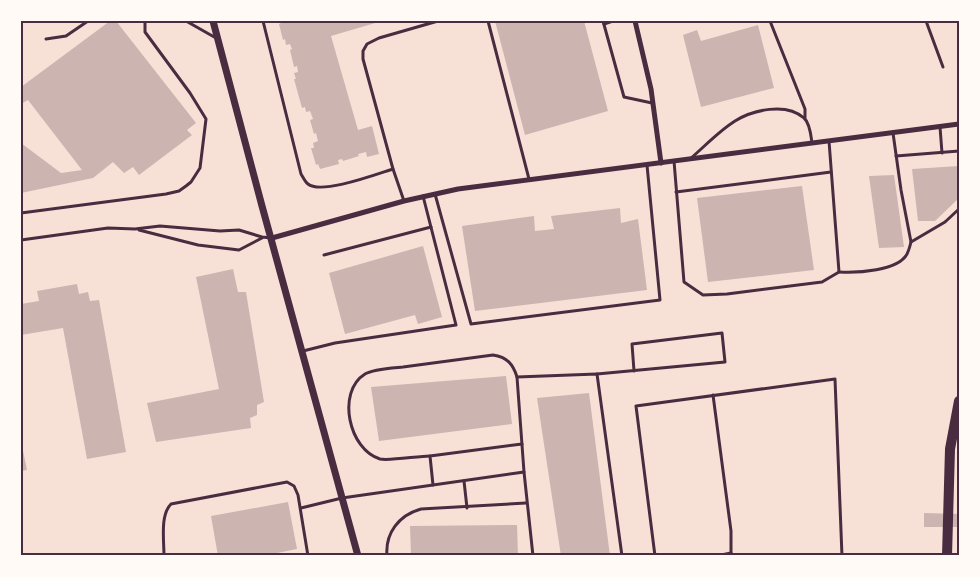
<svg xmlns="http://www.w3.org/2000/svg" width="980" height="577" viewBox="0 0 980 577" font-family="'Asap Condensed',sans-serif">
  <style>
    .building { fill: #ccb4b1 }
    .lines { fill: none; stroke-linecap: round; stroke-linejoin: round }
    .service { stroke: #4a2c40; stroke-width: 3 }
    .minor { stroke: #4a2c40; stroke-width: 5 }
    .tertiary { stroke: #4a2c40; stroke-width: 7 }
    .motorway { stroke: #4a2c40; stroke-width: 10 }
    .neatline { fill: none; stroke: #4a2c40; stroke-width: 2 }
  </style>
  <rect width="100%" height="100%" fill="#f7e1d7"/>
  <!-- building -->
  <g class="building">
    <path d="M110,21H116L196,123L187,130L192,135L139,175L133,167L124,173L113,162L93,178L21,193V143L61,173L82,170L28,100L21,104V87Z"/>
    <path d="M280,21H382L331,36L358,130L372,126L379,154L367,157L366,152L358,154L359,156L343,161L342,159L338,160L339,164L320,169L318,164L316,165L311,148H314L313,143L318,141L316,133L314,134L310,120L313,119L310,111L306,112L305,107L302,108L294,79H296L294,73L298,72L297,66L294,67L290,50L292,49L290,44L286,45L285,39L283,40L279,24L281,23Z"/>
    <path d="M495,21H584L608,111L525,135Z"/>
    <path d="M758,25L774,88L701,107L683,35L697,30L701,41Z"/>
    <path d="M959,166V198L935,221H918L912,169Z"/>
    <path d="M894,175L904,247L879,248L869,176Z"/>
    <path d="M802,186L814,270L708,282L697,198Z"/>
    <path d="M620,208L621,223L638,219L647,290L475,311L462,226L534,216L535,231L554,229L551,216Z"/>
    <path d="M423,246L442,317L418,324L415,315L345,334L329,273Z"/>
    <path d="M233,269L238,292H246L264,402L257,405V415L250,418L251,428L156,442L147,403L219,389L196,277Z"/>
    <path d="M77,284L79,294L88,292L90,301L99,300L126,452L87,459L63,328L21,335V304L39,301L37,291Z"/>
    <path d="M506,376L512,424L379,441L371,387Z"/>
    <path d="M589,393L610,556H561L537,398Z"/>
    <path d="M21,441L27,470L21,471Z"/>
    <path d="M288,502L297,549L262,556H218L211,516Z"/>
    <path d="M924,513L959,514V527H924Z"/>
    <path d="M517,525L518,556H411L410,526Z"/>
  </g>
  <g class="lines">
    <!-- service -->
    <g class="service">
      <path d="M186,21L216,38"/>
      <path d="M263,21L301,174C303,177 305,182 308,184C321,195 377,174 393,169"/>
      <path d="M488,21L529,179"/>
      <path d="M603,21L624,97L652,103"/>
      <path d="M770,21L805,109V118"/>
      <path d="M926,21L943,67"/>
      <path d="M604,24L613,21"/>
      <path d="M46,39L66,36L88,21"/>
      <path d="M940,127L942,153"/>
      <path d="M893,133L901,190L911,242L945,222L959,209"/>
      <path d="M896,156L959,151"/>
      <path d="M690,159C705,146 719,131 735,121C753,110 786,102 804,118C810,123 811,136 812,143"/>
      <path d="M674,161L684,282L703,295L727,294L822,282L839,272L829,141"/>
      <path d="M676,192L831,172"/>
      <path d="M435,194L471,324L660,300L647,165"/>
      <path d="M404,201L393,169L363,59V51L367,44L379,38L438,21"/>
      <path d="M21,213L166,194L179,191L186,186L191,182L200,168L206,119L190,93L145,32V21"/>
      <path d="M139,230L198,245L239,250L262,238"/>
      <path d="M21,240L108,228L135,229L160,226L220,231L239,230L262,237L271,238"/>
      <path d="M324,255L431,227"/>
      <path d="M839,272C857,273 898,271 907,254C909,250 910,246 911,242"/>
      <path d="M303,351L335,343L456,325L423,196"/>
      <path d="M597,374L725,362L722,333L632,344L634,371"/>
      <path d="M713,395L731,531V556"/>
      <path d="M430,456C418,456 390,461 380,459C349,450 336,392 365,374C373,369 393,368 403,367C433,363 463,359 493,355C507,357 513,364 517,377"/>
      <path d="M524,472L517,377L597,374L622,556"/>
      <path d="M464,481L467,508"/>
      <path d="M433,485L430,456L522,444"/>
      <path d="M301,508L342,498L524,472L533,556"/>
      <path d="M164,556C164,540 160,515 171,504L287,482L294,486L298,495L308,556"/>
      <path d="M387,556C385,533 399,515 421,509L526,503"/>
      <path d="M655,556L636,406L835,379L842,556"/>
      <path d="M716,556L731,553"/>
    </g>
    <!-- minor -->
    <g class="minor">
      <path d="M635,21L651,89L661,163"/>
      <path d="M272,238L404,201L458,189L959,124"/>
    </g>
    <!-- tertiary -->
    <path class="tertiary" d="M213,21L262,206L358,556"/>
    <!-- motorway -->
    <path class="motorway" d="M947,556L950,449L959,401"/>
  </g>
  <!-- border -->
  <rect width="980" height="577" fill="none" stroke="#fffaf5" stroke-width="45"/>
  <rect x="22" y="22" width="936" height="532" class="neatline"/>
</svg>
